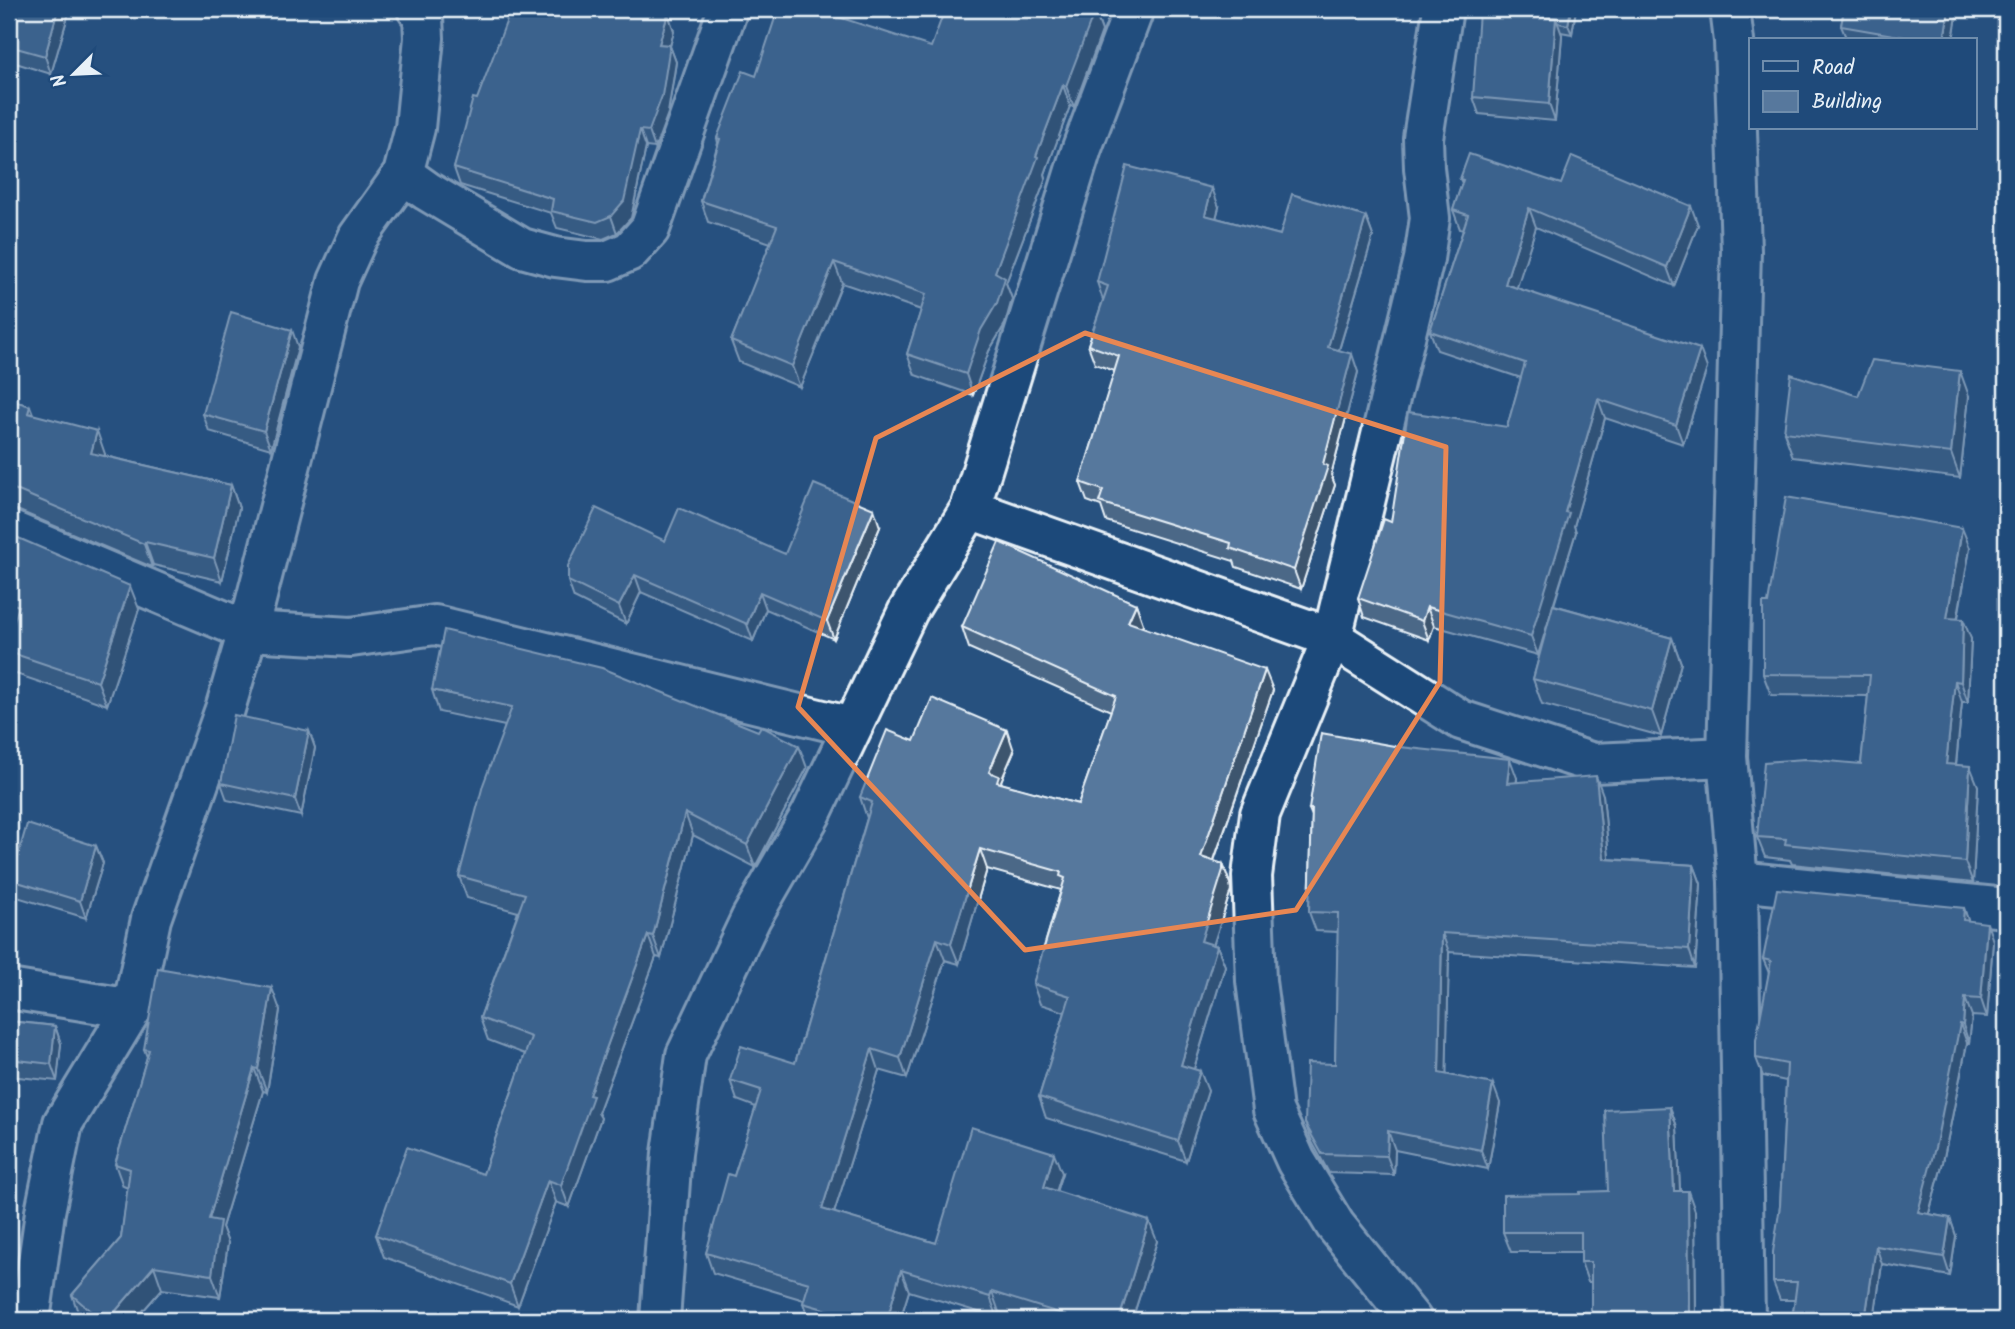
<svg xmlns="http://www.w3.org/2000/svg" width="2015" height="1329" viewBox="0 0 2015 1329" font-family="Kalam,sans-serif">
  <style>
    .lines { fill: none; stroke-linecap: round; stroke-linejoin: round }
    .minor-casing { stroke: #e8f1f8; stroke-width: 44 }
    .minor { stroke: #1f4a7a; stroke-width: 38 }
    .wall { fill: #4b6787; stroke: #e8f1f8; stroke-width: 2 }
    .shaded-wall { fill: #3d546e; stroke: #e8f1f8; stroke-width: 2 }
    .building { fill: #57789d; stroke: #e8f1f8; stroke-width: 2 }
    .marked { fill: none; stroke: #e88753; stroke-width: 5; stroke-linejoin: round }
  </style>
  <rect width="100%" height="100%" fill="#27517f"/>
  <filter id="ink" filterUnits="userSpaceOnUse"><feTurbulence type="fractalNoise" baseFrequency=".0143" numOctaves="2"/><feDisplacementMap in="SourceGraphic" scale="14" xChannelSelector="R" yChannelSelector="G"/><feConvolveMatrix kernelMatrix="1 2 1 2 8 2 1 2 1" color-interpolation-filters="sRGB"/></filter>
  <g filter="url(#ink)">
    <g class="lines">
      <!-- minor casing -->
      <g class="minor-casing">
        <g id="minor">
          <path d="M1730,9L1734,41L1741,251L1727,757L1738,881L1745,1320"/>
          <path d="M403,174L427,191L522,248L555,257L587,261H607L630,251L650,229L728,9"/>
          <path d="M970,509L1332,638L1461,720L1593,763L1727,757"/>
          <path d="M9,530L248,631L351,637L435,625L852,727"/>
          <path d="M1738,881L2006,908"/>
          <path d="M9,989L132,1009"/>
          <path d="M30,1320L45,1212L63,1123L132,1009L151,919L225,709L248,631L338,281L358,237L403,174L415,128L424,38L423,17L417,9"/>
          <path d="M660,1320L672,1153L686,1055L751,918L811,814L908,611L970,509L1082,148L1134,9"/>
          <path d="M1412,1320L1335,1225L1296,1161L1273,1110L1256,981L1252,876L1260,814L1332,638L1424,259L1430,218L1424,168L1423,138L1443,9"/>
        </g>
      </g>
      <!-- minor -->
      <use href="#minor" class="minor"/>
    </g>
    <!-- wall -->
    <g class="wall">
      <path d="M9,9H70L51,74L9,61Z"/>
      <path d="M1576,9L1572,34L1561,32L1562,35L1555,121L1479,114L1473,97L1534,16Z"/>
      <path d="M1844,9H1958L1953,40H1847L1841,26Z"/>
      <path d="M659,11L668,14L674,31L670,46L676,62L668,113L655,148L646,147L631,218L617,233L603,239L557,228L551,213L460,185L454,168L477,99Z"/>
      <path d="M1098,20L1102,31L1074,107L1070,106L1045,174L1046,178L1006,283L1012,299L1005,324L989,351L973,395L915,375L907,354L921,310L842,283L800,387L739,362L731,341L771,243L708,222L701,201L718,143L717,138L756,76Z"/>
      <path d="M1460,179L1561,184L1698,225L1674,286L1536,227L1516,288L1707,368L1683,444L1605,418L1574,526L1576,532L1554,605L1672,638L1681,663L1661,736L1542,704L1533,679L1553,608L1538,655L1434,626L1429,640L1364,617L1358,598L1391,522L1507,427L1521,378L1437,350L1430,331L1463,230L1460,229L1453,210L1462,183Z"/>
      <path d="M1219,207L1216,218L1280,235L1366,217L1373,236L1339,350L1358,372L1331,475L1335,485L1301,589L1236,567L1234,561L1106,521L1101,506L1087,501L1080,482L1115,371L1095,364L1088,345L1103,300L1097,282Z"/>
      <path d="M298,347L271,449L209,431L203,414Z"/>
      <path d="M1969,396L1960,478L1793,457L1784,432Z"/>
      <path d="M9,399L33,415L105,454V456L231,485L239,508L222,581L153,565L152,567L17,510L9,509Z"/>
      <path d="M880,527L834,639L766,609L753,641L641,592L626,624L574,598L568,581L665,541L785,554Z"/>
      <path d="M9,534L139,609L107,705L13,673L9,663V637L12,625L9,624Z"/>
      <path d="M1970,548L1958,618L1971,639L1968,702H1962L1956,765L1978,786L1973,883L1792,864L1790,860L1765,857L1757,837L1861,764L1868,696L1771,695L1763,674L1768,603Z"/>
      <path d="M1136,604L1143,624L1142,627L1273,690L1214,861L1223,864L1230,884L1231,890L1213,945L1217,946L1225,966L1194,1069L1208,1091L1186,1161L1046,1118L1039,1097L1065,1012L1040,1004L1033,984L1061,890L987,869L959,964L945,960L907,1078L879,1070L834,1213L936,1243L1062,1173L1056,1191L1157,1241L1132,1320H1025L999,1312L998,1318L909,1291L900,1320H809L803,1303L804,1300L713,1273L706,1253L734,1176L756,1107L737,1100L730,1080L795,1063L867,818L860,797L914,741L1014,751L1001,781L1002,784L1078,804L1111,711L969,648L962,627Z"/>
      <path d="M432,690L807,768L755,867L693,835L661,958L656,957L598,1113L601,1118L569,1207L556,1202L518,1306L384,1257L376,1235L483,1174L525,1054L488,1040L480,1018L518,912L467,898L459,876L505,726L439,712Z"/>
      <path d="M309,731L315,748L301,816L227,800L221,783Z"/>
      <path d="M1517,778V782L1603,795L1609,859L1694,865L1701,884L1695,968L1449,952L1446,1074L1500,1103L1488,1169L1395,1150L1394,1175L1329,1173L1312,1142L1305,1123L1335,1064L1338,932L1316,931L1309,912L1312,816L1309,809Z"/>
      <path d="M96,846L103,863L86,918L17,897L11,880Z"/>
      <path d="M1964,908L1968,921L1993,941L1987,1017L1972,1016L1969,1043H1967L1943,1162L1929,1214L1950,1218L1956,1236L1950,1276L1882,1264L1874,1320H1792L1795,1300H1780L1773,1282L1780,1206L1786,1081L1763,1076L1756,1058L1769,973L1763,959Z"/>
      <path d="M280,1010L267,1092L263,1091L222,1227L228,1243L220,1297L162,1289L135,1320H83L80,1318L72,1295L121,1238L128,1188L123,1186L115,1164L147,1057L144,1049Z"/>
      <path d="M9,1021L55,1026L61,1044L57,1081L9,1076Z"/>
      <path d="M1670,1107L1677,1127L1680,1191L1695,1211L1696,1320H1591V1282H1588L1581,1262V1252H1511L1503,1232L1580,1194L1608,1191Z"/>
    </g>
    <!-- shaded-wall -->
    <g class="shaded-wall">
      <path d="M58,9H70L51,74L45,56Z"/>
      <path d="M1086,9H1105L1098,20L1102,31L1074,107L1066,86Z"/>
      <path d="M1571,9H1576L1572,34L1568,25Z"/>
      <path d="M1949,9H1958L1953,40H1944Z"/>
      <path d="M668,14L674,31L670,46L676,62L668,113L655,148L649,131L659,44Z"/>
      <path d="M1556,18L1562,35L1555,121L1549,104Z"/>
      <path d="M1063,85L1070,106L1045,174L1046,178L1006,283L1012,299L1005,324L989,351L973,395L966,374L995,272L1036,156Z"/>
      <path d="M640,130L646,147L631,218L617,233L611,216Z"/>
      <path d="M1212,188L1219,207L1212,234L1205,215Z"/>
      <path d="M1691,206L1698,225L1674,286L1667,267Z"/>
      <path d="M1529,208L1536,227L1512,303L1505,284Z"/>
      <path d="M1366,217L1373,236L1334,366L1328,347Z"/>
      <path d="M834,262L842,283L800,387L792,366Z"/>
      <path d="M292,330L298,347L271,449L264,431Z"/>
      <path d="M1700,349L1707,368L1683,444L1676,425Z"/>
      <path d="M1352,354L1358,372L1331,475L1335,485L1301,589L1294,570Z"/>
      <path d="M1960,371L1969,396L1960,478L1951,453Z"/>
      <path d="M1598,399L1605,418L1574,526L1576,532L1538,655L1531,636L1565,512Z"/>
      <path d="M30,406L39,429L28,413Z"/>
      <path d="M97,431L105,454L100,476L91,453Z"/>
      <path d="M231,485L239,508L222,581L214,558Z"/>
      <path d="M874,509L880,527L834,639L827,621Z"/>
      <path d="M1962,528L1970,548L1954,638L1947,618Z"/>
      <path d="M145,542L153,565L152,567L144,544Z"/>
      <path d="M635,575L641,592L626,624L619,606Z"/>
      <path d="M130,586L139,609L107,705L98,682Z"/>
      <path d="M760,592L766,609L753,641L747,624Z"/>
      <path d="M1136,604L1143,624L1135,642L1128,622Z"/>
      <path d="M1427,607L1434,626L1429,640L1422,621Z"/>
      <path d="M1963,619L1971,639L1968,702L1961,682Z"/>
      <path d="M1672,638L1681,663L1661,736L1652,711Z"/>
      <path d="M1265,670L1273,690L1208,877L1201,857Z"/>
      <path d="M1955,681L1962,702L1954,784L1946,764Z"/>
      <path d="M1007,730L1014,751L1001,781L1007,796L989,772Z"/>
      <path d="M309,731L315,748L301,816L295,799Z"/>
      <path d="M799,746L807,768L755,867L747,845Z"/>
      <path d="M1510,759L1517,778L1514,802L1507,783Z"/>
      <path d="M1970,766L1978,786L1973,883L1965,862Z"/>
      <path d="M1596,776L1603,795L1611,878L1604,859Z"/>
      <path d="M685,813L693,835L661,958L653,936Z"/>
      <path d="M96,846L103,863L86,918L80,901Z"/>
      <path d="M980,849L987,869L959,964L951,944Z"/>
      <path d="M1223,864L1230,884L1231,890L1208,961L1201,941Z"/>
      <path d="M1694,865L1701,884L1695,968L1689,949Z"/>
      <path d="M1964,908L1970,926L1963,920Z"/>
      <path d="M1987,923L1993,941L1987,1017L1981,999Z"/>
      <path d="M1442,933L1449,952L1446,1092L1439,1073Z"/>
      <path d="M648,935L656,957L598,1113L601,1118L569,1207L561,1185L589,1095Z"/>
      <path d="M937,939L945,960L907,1078L900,1058Z"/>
      <path d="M1217,946L1225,966L1189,1085L1181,1065Z"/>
      <path d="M272,988L280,1010L267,1092L258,1069Z"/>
      <path d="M1965,998L1972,1016L1969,1043L1963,1025Z"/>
      <path d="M1960,1024L1967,1043L1943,1162L1924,1231L1918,1212Z"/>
      <path d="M55,1026L61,1044L57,1081L51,1064Z"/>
      <path d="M872,1049L879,1070L829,1229L822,1209Z"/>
      <path d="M254,1068L263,1091L222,1227L228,1243L220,1297L212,1275L209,1219Z"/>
      <path d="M1200,1071L1208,1091L1186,1161L1178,1141Z"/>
      <path d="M1493,1084L1500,1103L1488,1169L1481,1150Z"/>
      <path d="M1670,1107L1677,1127L1681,1211L1674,1191Z"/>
      <path d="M1388,1131L1395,1150L1394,1175L1387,1156Z"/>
      <path d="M1054,1153L1062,1173L1051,1208L1044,1187Z"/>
      <path d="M548,1180L556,1202L518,1306L510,1284Z"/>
      <path d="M1688,1191L1695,1211L1696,1320H1689Z"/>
      <path d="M1950,1218L1956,1236L1950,1276L1944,1257Z"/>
      <path d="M1149,1221L1157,1241L1132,1320H1119Z"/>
      <path d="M1876,1246L1882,1264L1874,1320H1865Z"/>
      <path d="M154,1266L162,1289L135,1320H108Z"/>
      <path d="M901,1270L909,1291L900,1320H887Z"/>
      <path d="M992,1292L999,1312L998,1318L990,1297Z"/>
    </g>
    <!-- building -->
    <g class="building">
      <path d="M9,9H58L45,56L9,46Z"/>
      <path d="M511,9H547L554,11L555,9H650L668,14L659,44L670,45L662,96L649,131L640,130L624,201L611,216L597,222L551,211L553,199L454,168L473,98L477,99Z"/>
      <path d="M778,9H814L931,47L945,9H1090L1095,10L1066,86L1063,85L1036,156L1038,157L995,272L1005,278L997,303L981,330L966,374L907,354L926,294L834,262L792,366L731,341L777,226L701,201L720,139L717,138L743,71L756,76Z"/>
      <path d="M1536,9H1571L1568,25L1558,23L1556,18L1534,16Z"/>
      <path d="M1844,9H1949L1944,40H1922L1841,26Z"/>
      <path d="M1479,12L1556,18L1549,104L1473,97Z"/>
      <path d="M1469,154L1561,184L1572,156L1691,206L1667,267L1529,208L1505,284L1700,349L1676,425L1598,399L1565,512L1569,513L1531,636L1427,607L1422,621L1358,598L1384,519L1391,522L1408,412L1507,427L1525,363L1430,331L1468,215L1453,210L1463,180L1460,179Z"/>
      <path d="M1127,166L1212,188L1205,215L1280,235L1292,194L1366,217L1328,347L1352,354L1323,464L1328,466L1294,570L1230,548L1231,543L1099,502L1103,490L1080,482L1119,356L1088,345L1108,286L1097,282Z"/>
      <path d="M231,312L292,330L264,431L203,414Z"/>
      <path d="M1872,360L1960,371L1951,453L1784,432L1791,374L1858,396Z"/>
      <path d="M9,399L30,406L28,413L97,431L91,453L231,485L214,558L145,542L144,544L9,487Z"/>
      <path d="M814,484L874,509L827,621L760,592L747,624L635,575L619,606L568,581V566L596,508L665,541L679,508L785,554Z"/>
      <path d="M1786,497L1962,528L1947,618L1963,619L1961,682L1955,681L1946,764L1970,766L1965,862L1785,844L1786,839L1757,837L1764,762L1805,759L1861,764L1870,675L1763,674V603H1768Z"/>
      <path d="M9,534L130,586L98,682L9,652V637L19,606L9,603Z"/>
      <path d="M999,542L1136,604L1128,622L1265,670L1201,857L1223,864V870L1201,941L1217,946L1181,1065L1200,1071L1178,1141L1039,1097L1070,996L1033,984L1065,878L1060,876L1061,872L980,849L951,944L937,939L900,1058L872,1049L822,1209L936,1243L971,1127L1054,1153L1044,1187L1149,1221L1119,1320H1081L992,1292L990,1297L901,1270L887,1320H862L803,1303L809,1283L706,1253L728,1174L734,1176L761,1090L730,1080L741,1046L795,1063L872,802L860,797L887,730L914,741L932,698L1007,730L989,772L999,776L997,782L1078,804L1116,696L962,627Z"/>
      <path d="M1553,605L1672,638L1652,711L1533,679Z"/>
      <path d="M444,630L602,668L758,731L761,726L799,746L747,845L685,813L653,936L648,935L589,1095L593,1096L561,1185L548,1180L510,1284L376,1235L407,1147L483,1174L531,1037L480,1018L525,894L459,876L483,785L512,707L432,690Z"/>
      <path d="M234,715L309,731L295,799L221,783Z"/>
      <path d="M1321,733L1400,747L1510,759L1507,783L1596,776L1604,859L1694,865L1689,949L1442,933L1439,1073L1493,1084L1481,1150L1388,1131L1387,1156L1322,1154L1305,1123L1307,1063L1335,1064L1338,913L1309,912L1312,809H1309Z"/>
      <path d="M27,824L96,846L80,901L11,880Z"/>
      <path d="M1777,889L1964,908L1963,920L1987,923L1981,999L1965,998L1963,1025L1960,1024L1936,1144L1918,1212L1950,1218L1944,1257L1876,1246L1865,1320H1792L1797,1282H1773V1252L1780,1206L1787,1064L1756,1058V1040L1771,961L1763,959Z"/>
      <path d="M158,968L272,988L258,1069L254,1068L209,1219L220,1221L212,1275L154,1266L108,1320H101L72,1295L121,1238L130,1169L115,1164L149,1050L144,1049Z"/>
      <path d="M9,1021L55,1026L51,1064L9,1059Z"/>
      <path d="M1670,1107L1674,1191H1688L1689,1320H1591V1262H1581V1232H1503V1195L1580,1194V1192L1608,1191L1605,1110Z"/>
    </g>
  </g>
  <!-- marked area -->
  <path d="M0 0H2015V1329H0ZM1085,333L1446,447L1440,682L1296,910L1025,950L798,707L876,438Z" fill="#27517f" fill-opacity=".55" fill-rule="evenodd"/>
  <path class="marked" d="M1085,333L1446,447L1440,682L1296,910L1025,950L798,707L876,438Z"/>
  <!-- margin -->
  <rect width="2015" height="1329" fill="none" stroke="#1f4a7a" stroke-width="35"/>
  <rect x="18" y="18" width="1980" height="1294" fill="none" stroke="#e8f1f8" stroke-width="2.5" filter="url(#ink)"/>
  <!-- legend -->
  <rect x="1749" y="38" width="228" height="91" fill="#1f4a7a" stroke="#6f8dac" stroke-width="2"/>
  <rect x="1763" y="61" width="35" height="10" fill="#1f4a7a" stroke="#6f8dac" stroke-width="2"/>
  <text x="1812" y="74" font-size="21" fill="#e8f1f8">Road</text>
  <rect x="1763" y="91" width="35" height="21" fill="#57789d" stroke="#6f8dac" stroke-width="2"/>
  <text x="1812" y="108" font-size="21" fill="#e8f1f8">Building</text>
  <!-- north arrow -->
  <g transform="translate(74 74) rotate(246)" stroke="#1f4a7a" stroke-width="5" paint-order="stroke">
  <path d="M0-5L12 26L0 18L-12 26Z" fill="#e8f1f8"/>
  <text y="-10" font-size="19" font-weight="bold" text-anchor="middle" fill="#e8f1f8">N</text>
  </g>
</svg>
